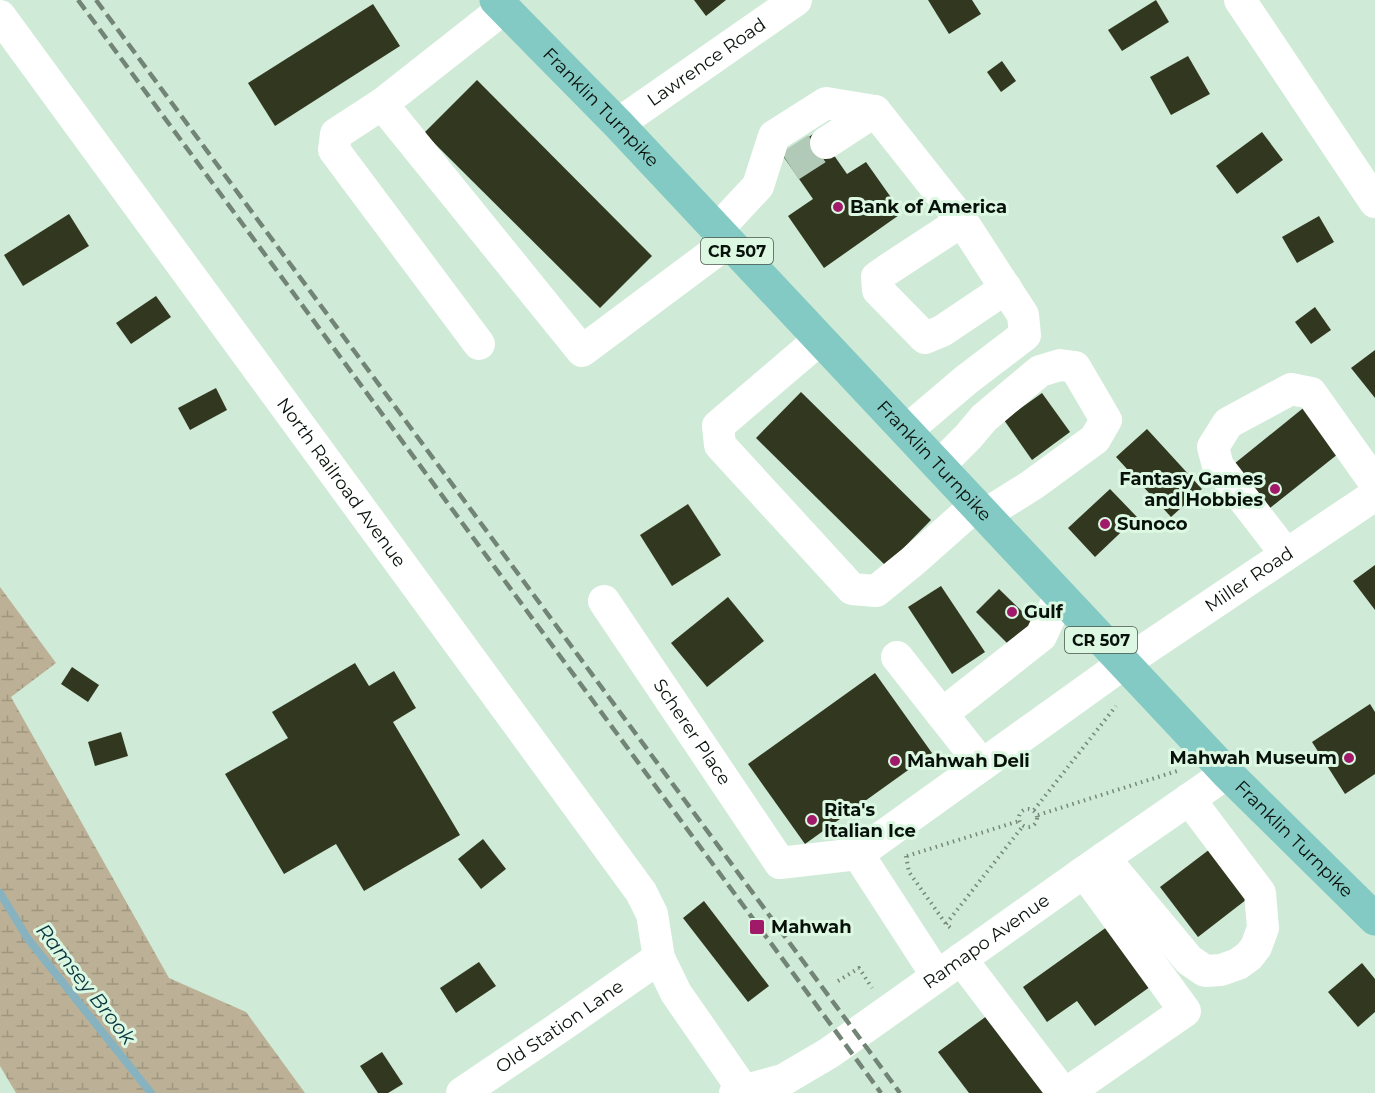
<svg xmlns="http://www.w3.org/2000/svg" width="1375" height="1093" viewBox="0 0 1375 1093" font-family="Montserrat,sans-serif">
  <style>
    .wetland { fill: url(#wetland-marsh) }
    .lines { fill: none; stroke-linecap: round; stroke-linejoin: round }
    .stream { stroke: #87b3c0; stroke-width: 8 }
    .building { fill: #323820 }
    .minor-tunnel { stroke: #b1c9b7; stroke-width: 32; stroke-dasharray: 32 16; stroke-linecap: butt }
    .path { stroke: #75887a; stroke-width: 4; stroke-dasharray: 1.5 4.5; stroke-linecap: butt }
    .minor { stroke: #fff; stroke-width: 32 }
    .major { stroke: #83cac4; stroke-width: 33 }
    .rail { stroke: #728476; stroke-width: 4.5; stroke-dasharray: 12 6; stroke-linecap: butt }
    .poi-dot { fill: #a01a69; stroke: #dcf8e3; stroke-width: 2 }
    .labels { text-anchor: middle; stroke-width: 6; stroke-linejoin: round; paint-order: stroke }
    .shield { fill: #dcf8e3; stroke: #48564b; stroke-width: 1.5 }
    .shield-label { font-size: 16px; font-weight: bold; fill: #08110a }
    .street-label { font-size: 18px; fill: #08110a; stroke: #dcf8e3 }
    .poi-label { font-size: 18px; font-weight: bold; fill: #08110a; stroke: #dcf8e3; text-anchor: start }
    .water-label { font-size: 20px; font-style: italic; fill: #07333d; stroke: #dcf8e3 }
  </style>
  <defs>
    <pattern id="wetland-marsh" width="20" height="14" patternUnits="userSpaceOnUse" patternTransform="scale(1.5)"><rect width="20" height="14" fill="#bcb196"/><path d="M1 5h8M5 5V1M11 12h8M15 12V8" fill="none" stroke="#a09780"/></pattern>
  </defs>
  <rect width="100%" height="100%" fill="#cfead6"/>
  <!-- wetland -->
  <path class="wetland" d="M0,587L56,663L11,697L169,978L246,1012L305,1093H16L0,1066Z"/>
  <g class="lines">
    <!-- stream -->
    <path class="stream" d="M0,893L28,939L151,1093"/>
  </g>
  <!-- building -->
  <g class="building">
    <path d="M694,0H726L706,16Z"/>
    <path d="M928,0H972L981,14L949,34Z"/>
    <path d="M1156,0L1169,22L1122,51L1108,30Z"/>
    <path d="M373,4L400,46L275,126L248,83Z"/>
    <path d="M1188,56L1210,94L1171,115L1150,77Z"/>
    <path d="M1002,61L1016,81L1001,92L987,72Z"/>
    <path d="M477,80L652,256L600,308L424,133Z"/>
    <path d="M817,131L847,174L866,162L902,213L824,268L788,216L813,199L783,156Z"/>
    <path d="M1262,132L1283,160L1237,194L1216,166Z"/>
    <path d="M69,214L89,246L23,286L4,255Z"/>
    <path d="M1319,216L1334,242L1297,263L1282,237Z"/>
    <path d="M156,296L171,317L131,344L116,323Z"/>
    <path d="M1315,307L1331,330L1311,344L1295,322Z"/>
    <path d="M1375,350V398L1351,368Z"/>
    <path d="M216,388L227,410L190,430L178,408Z"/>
    <path d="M801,392L931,520L886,566L756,438Z"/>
    <path d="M1042,393L1070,432L1032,460L1004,420Z"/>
    <path d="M1307,405L1343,450L1265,512L1229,468Z"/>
    <path d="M1147,429L1202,489L1171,517L1116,457Z"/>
    <path d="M1110,489L1137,517L1095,557L1068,528Z"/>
    <path d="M688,504L721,555L672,586L640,535Z"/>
    <path d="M1375,565V610L1353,581Z"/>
    <path d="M941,586L985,652L952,674L908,607Z"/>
    <path d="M999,589L1034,623L1011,647L976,612Z"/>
    <path d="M728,597L764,641L707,687L671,643Z"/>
    <path d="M355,663L369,686L394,671L416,708L393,722L460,835L364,891L336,844L284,874L225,774L288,738L272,712Z"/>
    <path d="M72,667L99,685L88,702L61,684Z"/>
    <path d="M875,673L932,753L805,844L748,764Z"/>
    <path d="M1370,704L1375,712V774L1345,794L1312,742Z"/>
    <path d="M121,732L128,756L95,766L88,742Z"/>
    <path d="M483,839L506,869L481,889L458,859Z"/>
    <path d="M1214,846L1251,896L1198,937L1160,887Z"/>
    <path d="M704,901L769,986L748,1002L683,918Z"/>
    <path d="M1111,924L1154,984L1095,1026L1077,1001L1047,1022L1023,987Z"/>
    <path d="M479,962L496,986L456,1013L440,988Z"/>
    <path d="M1362,963L1375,979V1012L1358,1027L1328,992Z"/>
    <path d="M988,1015L1047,1093H969L938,1052Z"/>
    <path d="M382,1052L403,1084L388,1093H378L360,1066Z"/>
  </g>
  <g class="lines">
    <!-- minor-tunnel -->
    <path class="minor-tunnel" d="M790,166L826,143"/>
    <!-- path -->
    <g class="path">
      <circle cx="1028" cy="818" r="9"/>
      <path d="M1034,810L1116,706"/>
      <path d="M1038,815L1177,771"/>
      <path d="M906,856L909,872L946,924L953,930"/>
      <path d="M907,856L1019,821"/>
      <path d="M946,924L1023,826"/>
      <path d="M838,981L859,968L872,988"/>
    </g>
    <!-- minor -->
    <g class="minor">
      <path d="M1240,0L1375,202"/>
      <path d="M504,8L382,104L582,351L728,242"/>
      <path id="s1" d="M0,16L641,892L652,914L659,958L676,993L744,1091"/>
      <path d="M382,104L336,134L334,150L479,344"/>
      <path id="s2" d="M618,124L796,0"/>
      <path d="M826,143L875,111L962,221L1023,315L1025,335L966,380L906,431"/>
      <path d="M962,221L887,270L877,277L878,290L925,338L942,331L1006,288"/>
      <path d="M717,230L758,186L774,136L826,103L875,111"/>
      <path d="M820,339L718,426L720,445L852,589L876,591L913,561L975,506"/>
      <path d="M939,466L968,437L984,418L1040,371L1060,365L1075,367L1106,420L1095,439L1032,485L984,515"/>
      <path d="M1286,554L1218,466L1213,447L1228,423L1291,389L1311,393L1375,483"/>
      <path id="s3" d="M604,601L780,863L858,854L1123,664L1375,495"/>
      <path d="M897,657L982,765"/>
      <path d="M942,714L1041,636L1060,595"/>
      <path d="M858,854L937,976"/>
      <path d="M1104,858L1189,960L1205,971L1221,970L1238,964L1249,956L1256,947L1263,928L1260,893L1189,799"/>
      <path d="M961,959L1063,1093"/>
      <path id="s4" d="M462,1093L557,1029L659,958"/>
      <path id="s5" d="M735,1093L783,1080L829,1053L1084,872L1227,773"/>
      <path d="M1067,1093L1185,1011L1084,872"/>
    </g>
    <!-- major -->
    <path class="major" id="s6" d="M496,0L618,124L1227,773L1375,919"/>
    <!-- rail -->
    <g class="rail">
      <path d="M78,0L881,1093"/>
      <path d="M96,0L900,1093"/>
    </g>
  </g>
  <!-- markers -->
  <g class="poi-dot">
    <circle cx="838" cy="207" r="6"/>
    <circle cx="1275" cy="489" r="6"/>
    <circle cx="1105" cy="524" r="6"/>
    <circle cx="1012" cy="612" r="6"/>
    <circle cx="1349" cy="758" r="6"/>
    <circle cx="895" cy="761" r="6"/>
    <circle cx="812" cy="820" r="6"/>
    <rect x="749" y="919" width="16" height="16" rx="3"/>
  </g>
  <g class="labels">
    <!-- shield labels -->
    <g class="shield">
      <rect x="701" y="238" width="72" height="26" rx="4.5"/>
      <rect x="1065" y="627" width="72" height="26" rx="4.5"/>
    </g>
    <g class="shield-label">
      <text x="737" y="257">CR 507</text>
      <text x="1101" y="646">CR 507</text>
    </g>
    <!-- street labels -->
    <g class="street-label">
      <text dy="6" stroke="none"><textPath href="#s2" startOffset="108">Lawrence Road</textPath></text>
      <text dy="6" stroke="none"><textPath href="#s6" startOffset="150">Franklin Turnpike</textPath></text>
      <text dy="6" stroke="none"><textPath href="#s6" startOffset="636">Franklin Turnpike</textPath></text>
      <text dy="6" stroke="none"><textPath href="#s1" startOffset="578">North Railroad Avenue</textPath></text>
      <text dy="6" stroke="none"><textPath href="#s3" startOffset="872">Miller Road</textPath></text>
      <text dy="6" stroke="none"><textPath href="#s3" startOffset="158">Scherer Place</textPath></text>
      <text dy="6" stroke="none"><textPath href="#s6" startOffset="1158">Franklin Turnpike</textPath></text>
      <text dy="6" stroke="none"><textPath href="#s5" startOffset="296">Ramapo Avenue</textPath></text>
      <text dy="6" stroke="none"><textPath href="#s4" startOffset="118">Old Station Lane</textPath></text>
    </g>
    <!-- poi labels -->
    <g class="poi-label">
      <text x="850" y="213">Bank of America</text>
      <text x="1263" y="485" text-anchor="end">Fantasy Games<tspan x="1263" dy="21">and Hobbies</tspan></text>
      <text x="1117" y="530">Sunoco</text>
      <text x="1024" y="618">Gulf</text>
      <text x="1337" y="764" text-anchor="end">Mahwah Museum</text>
      <text x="907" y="767">Mahwah Deli</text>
      <text x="824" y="816">Rita's<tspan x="824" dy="21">Italian Ice</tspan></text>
      <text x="771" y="933">Mahwah</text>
    </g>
    <!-- water labels -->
    <g class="water-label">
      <text transform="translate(86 984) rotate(52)" y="7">Ramsey Brook</text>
    </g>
  </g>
</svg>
